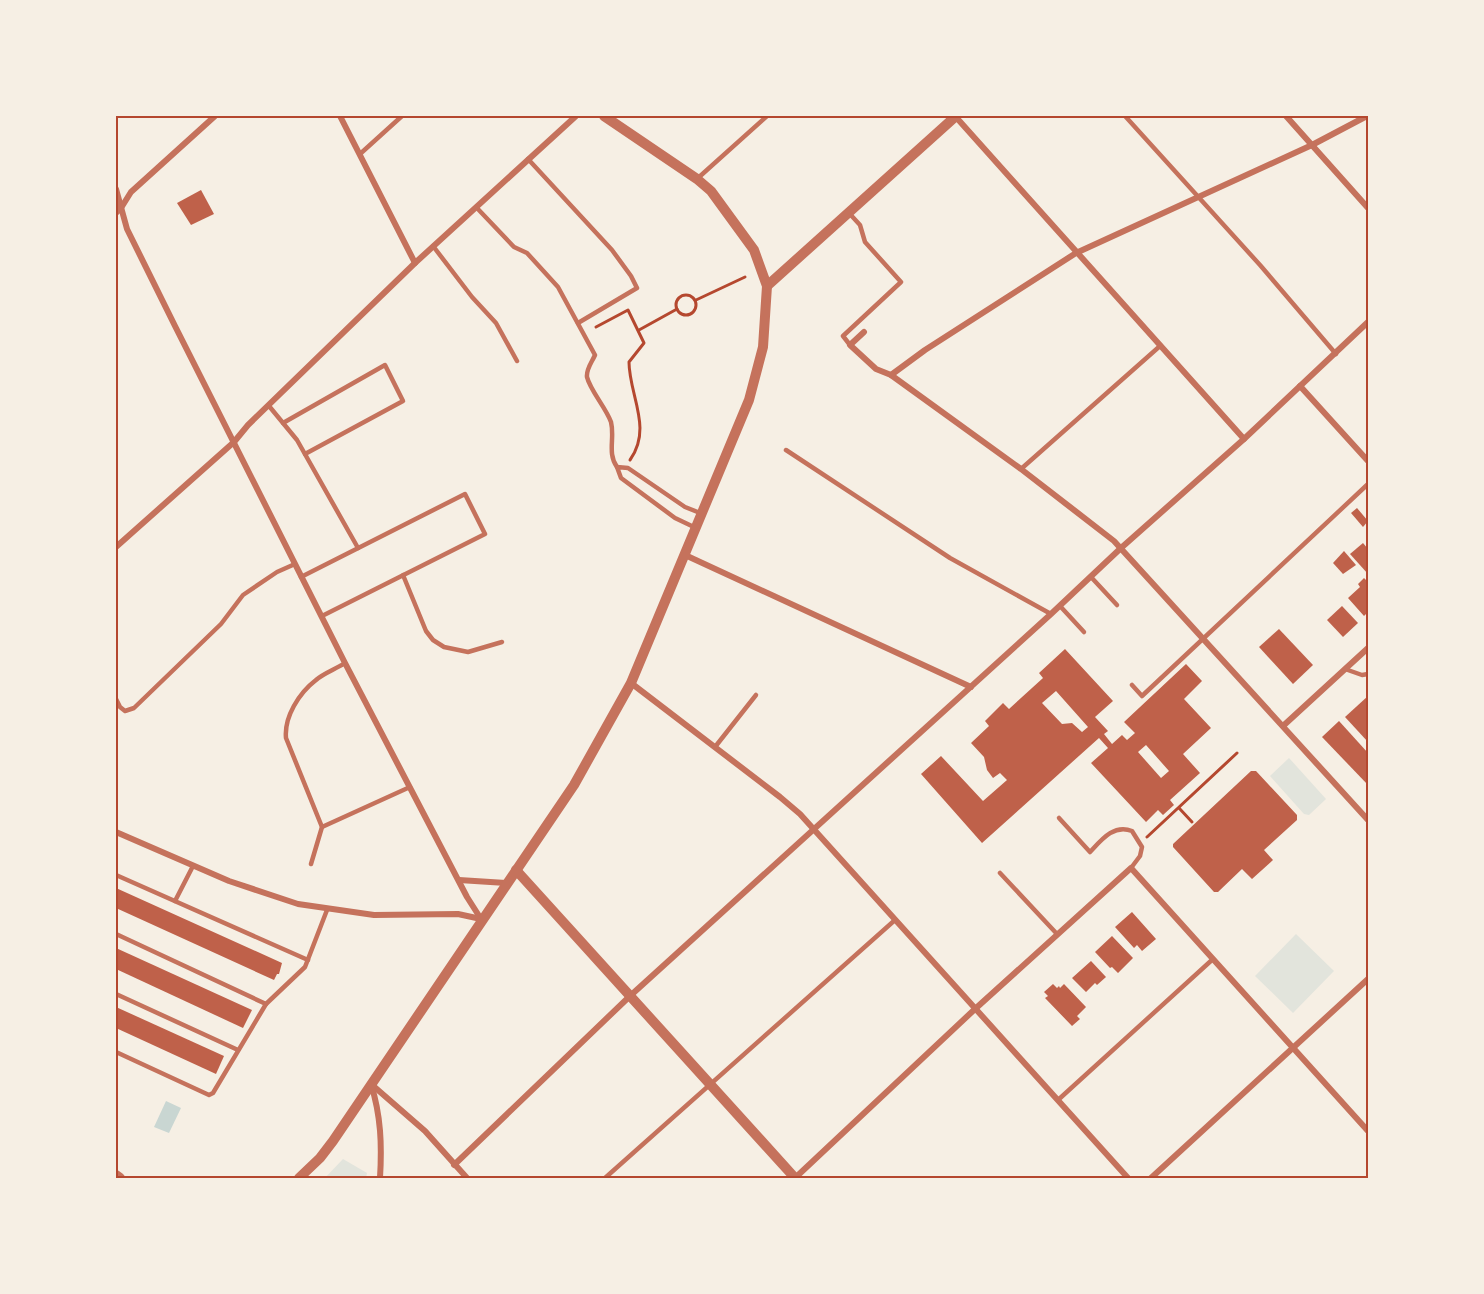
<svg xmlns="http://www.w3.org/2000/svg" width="1484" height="1294" viewBox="0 0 1484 1294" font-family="'Varela Round',sans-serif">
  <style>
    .green { fill: #e2e4dc }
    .water { fill: #c9d6d2 }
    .building { fill: #bf614a; fill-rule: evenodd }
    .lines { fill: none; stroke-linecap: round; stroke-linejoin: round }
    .path { stroke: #b5482f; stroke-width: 3 }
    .service { stroke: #c5725c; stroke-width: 4.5 }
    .minor { stroke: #c5725c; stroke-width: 6 }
    .tertiary { stroke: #c5725c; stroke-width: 10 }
    .neatline { fill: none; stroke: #b5482f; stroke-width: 2 }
  </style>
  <rect width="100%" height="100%" fill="#f6efe4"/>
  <!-- green -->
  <g class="green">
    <path d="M1289,758L1326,799L1309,815L1304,814L1270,776Z"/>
    <path d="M1296,934L1334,971L1293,1013L1255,976Z"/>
    <path d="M343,1159L367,1173L366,1178H325Z"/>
  </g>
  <!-- water -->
  <path class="water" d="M166,1101L181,1108L169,1133L154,1127Z"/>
  <!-- building -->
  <g class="building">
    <path d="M201,190L214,214L191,225L177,203Z"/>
    <path d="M1357,508L1368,521L1363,527L1351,513Z"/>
    <path d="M1363,543L1368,549V574L1350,554Z"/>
    <path d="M1344,551L1356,565L1343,574L1333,563Z"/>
    <path d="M1364,578L1368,582V612L1364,616L1348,598L1360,587L1358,584Z"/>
    <path d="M1342,606L1358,623L1343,637L1327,620Z"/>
    <path d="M1279,629L1313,665L1293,684L1259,647Z"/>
    <path d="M1065,649L1113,701L1095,717L1108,731L1104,734L1112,744L1122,735L1127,740L1135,733L1124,722L1186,664L1202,681L1184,699L1211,728L1183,754L1200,773L1170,800L1174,805L1163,815L1158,810L1146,822L1091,763L1108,748L1099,738L982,843L921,774L941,756L983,801L1007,780L1000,773L993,778L987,770L984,757L971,743L989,726L985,721L1003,703L1009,709L1043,678L1039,673ZM1056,691L1088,727L1082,732L1072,723L1062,724L1042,703ZM1146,745L1169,771L1161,778L1138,752Z"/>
    <path d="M1368,696V742L1345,717Z"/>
    <path d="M1339,721L1368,753V785L1322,737Z"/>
    <path d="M1251,771H1256L1297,815V820L1264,850L1273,860L1252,879L1242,869L1218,892H1214L1173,847V844Z"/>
    <path d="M116,888L282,963L279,974H277L274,980L116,908Z"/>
    <path d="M1132,912L1156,939L1142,951L1137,945L1134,948L1115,927Z"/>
    <path d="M1112,936L1133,958L1118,973L1112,967L1110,968L1095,952Z"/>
    <path d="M116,948L252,1010L243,1028L116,969Z"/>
    <path d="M1091,961L1106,977L1097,985L1095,983L1086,992L1072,978Z"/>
    <path d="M1053,984L1057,988L1059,986L1060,988L1064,984L1086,1007L1077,1016L1080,1019L1072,1026L1045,998L1048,996L1044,992Z"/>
    <path d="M116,1007L224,1056L216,1074L116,1028Z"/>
  </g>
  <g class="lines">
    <!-- path -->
    <g class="path">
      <circle cx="686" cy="305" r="10"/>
      <path d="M696,300L745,277"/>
      <path d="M596,327L628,310L644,343L629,362C629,395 653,428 630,460"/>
      <path d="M639,330L677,309"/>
      <path d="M1179,808L1192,822"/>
      <path d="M1147,837L1237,753"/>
    </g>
    <!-- service -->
    <g class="service">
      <path d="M1125,116L1260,265L1336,354"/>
      <path d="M360,154L402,116"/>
      <path d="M528,159L612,250L631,276L637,288L578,323"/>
      <path d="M698,178L767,116"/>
      <path d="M476,207L514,247L527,253L558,287L595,355C592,362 586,369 587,377C590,390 606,408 611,422C615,438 607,453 617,467"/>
      <path d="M849,213L860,225L865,242L901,282L843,336L850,345"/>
      <path d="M433,246L472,297L496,323L517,361"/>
      <path d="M269,406L297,440L358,548"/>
      <path d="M283,423L385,365L403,401L305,454"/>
      <path d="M786,450L950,558L1051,614"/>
      <path d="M1021,469L1160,346"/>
      <path d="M696,528L675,518L621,478L617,467L628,468L685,507L700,513"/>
      <path d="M403,575L426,631L433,640L444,647L468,652L502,642"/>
      <path d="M301,577L465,494L485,534L322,616"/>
      <path d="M1091,577L1117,605"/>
      <path d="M1060,606L1084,632"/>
      <path d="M1345,669L1362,675L1368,674"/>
      <path d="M1132,685L1142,696L1368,484"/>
      <path d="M116,699L120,707L125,711L134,708L221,624L243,595L277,572L295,564"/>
      <path d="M715,747L756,695"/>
      <path d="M1059,818L1090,852C1102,839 1114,824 1132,831L1142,847L1140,856L1131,868"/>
      <path d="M322,827L410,787"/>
      <path d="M311,864L322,827L286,738C284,717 299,693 316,680C324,673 336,669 345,663"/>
      <path d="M1000,873L1057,934"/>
      <path d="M116,875L308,960"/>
      <path d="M175,901L193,866"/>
      <path d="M116,934L266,1004"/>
      <path d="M116,994L238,1050"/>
      <path d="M116,1052L209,1095L213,1093L266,1004L305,967L327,910"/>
      <path d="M1058,1100L1213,959"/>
      <path d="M605,1178L895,920"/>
    </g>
    <!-- minor -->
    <g class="minor">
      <path d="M340,116L415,263"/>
      <path d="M955,116L1244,439"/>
      <path d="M1286,116L1368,208"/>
      <path d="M116,189L127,229L175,326L345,663L467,897L481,919"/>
      <path d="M116,213L121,208L131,192L215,116"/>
      <path d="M864,332L850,345L876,369L891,375L1021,469L1114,541L1368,820"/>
      <path d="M891,375L925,350L1076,253L1312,145L1367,116"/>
      <path d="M1300,386L1368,461"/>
      <path d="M116,547L234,442L248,425L415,263L576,116"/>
      <path d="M685,555L971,687"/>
      <path d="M631,683L780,797L800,814L1128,1178"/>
      <path d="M1283,726L1368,648"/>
      <path d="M116,832L229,881L298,904L374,915L458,914L481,919"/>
      <path d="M459,880L506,883"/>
      <path d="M371,1084L425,1131L467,1178"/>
      <path d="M371,1084C381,1116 382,1145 380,1178"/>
      <path d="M454,1165L630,996L1051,614L1121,548L1244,439L1368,322"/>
      <path d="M795,1178L975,1009L1131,868L1368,1131"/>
      <path d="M1151,1178L1368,979"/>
    </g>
    <!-- tertiary -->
    <g class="tertiary">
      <path d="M767,286L956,116"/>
      <path d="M516,870L795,1178"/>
      <path d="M116,1175L120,1178"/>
      <path d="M299,1178L320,1158L333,1141L574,785L631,683L749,400L763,347L767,286L754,250L711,191L697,179L604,116"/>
    </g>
  </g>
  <!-- border -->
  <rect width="1484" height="1294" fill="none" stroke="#f6efe4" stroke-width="234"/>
  <rect x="117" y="117" width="1250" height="1060" class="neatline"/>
</svg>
